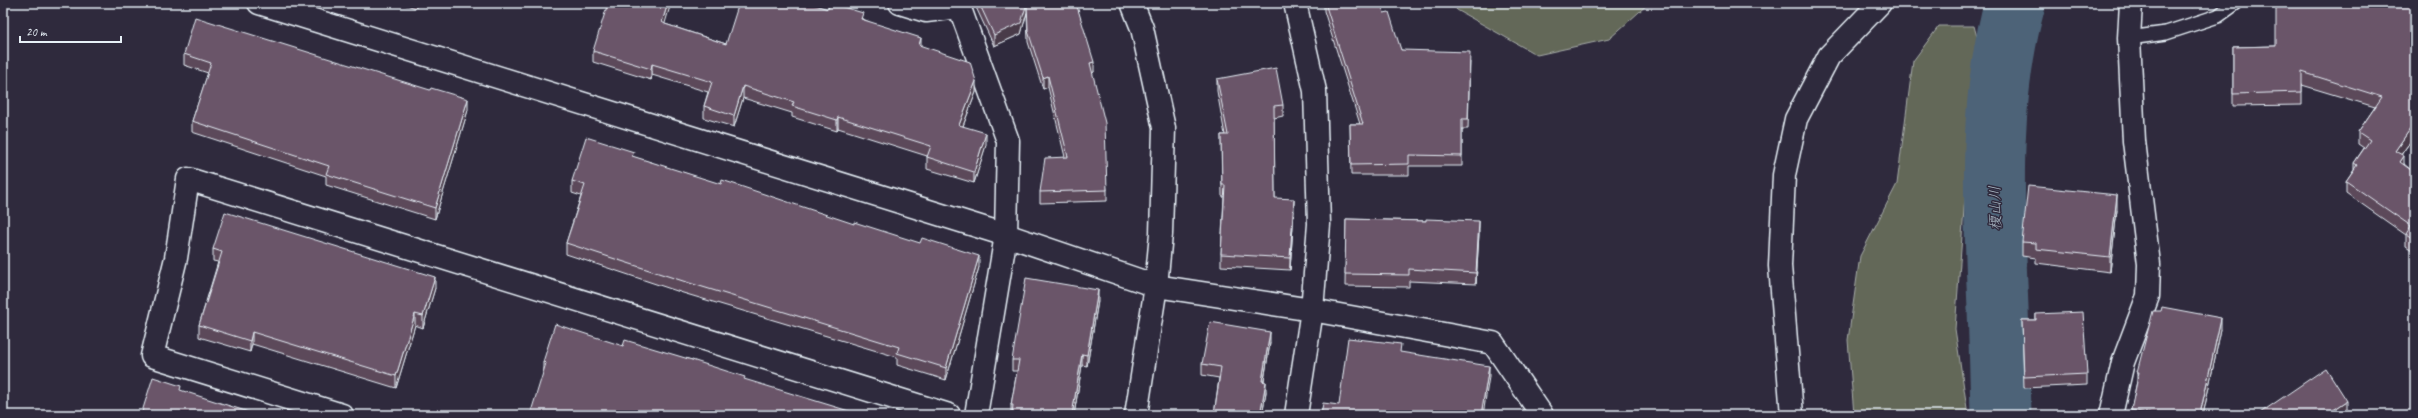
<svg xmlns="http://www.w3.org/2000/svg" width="2418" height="418" viewBox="0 0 2418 418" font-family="Caveat,'Klee One',sans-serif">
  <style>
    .green { fill: #646759; stroke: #a6aca8 }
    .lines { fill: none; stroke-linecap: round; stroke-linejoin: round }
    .river { stroke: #4d6478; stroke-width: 61 }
    .service-casing { stroke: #e8f1f8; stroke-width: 16 }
    .minor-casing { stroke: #e8f1f8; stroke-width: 25 }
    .tertiary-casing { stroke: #e8f1f8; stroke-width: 25 }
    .service { stroke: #2f2a3d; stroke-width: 13 }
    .minor { stroke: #2f2a3d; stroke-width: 22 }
    .tertiary { stroke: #2f2a3d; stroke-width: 22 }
    .wall { fill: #5b485a; stroke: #e8f1f8 }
    .shaded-wall { fill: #4a3b4a; stroke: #e8f1f8 }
    .building { fill: #6a5469; stroke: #e8f1f8 }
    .labels { text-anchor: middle; stroke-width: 3; stroke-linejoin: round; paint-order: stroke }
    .water-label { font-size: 15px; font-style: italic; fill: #aab9c5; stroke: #2f2a3d }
  </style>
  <rect width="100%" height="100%" fill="#2f2a3d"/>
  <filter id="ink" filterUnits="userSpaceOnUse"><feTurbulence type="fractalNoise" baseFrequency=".025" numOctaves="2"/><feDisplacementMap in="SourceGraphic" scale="8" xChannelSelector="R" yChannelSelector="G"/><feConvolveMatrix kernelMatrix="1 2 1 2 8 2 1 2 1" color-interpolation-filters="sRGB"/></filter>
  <g filter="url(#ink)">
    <!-- green -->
    <g class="green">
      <path d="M1451,3H1649L1609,39L1537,55L1457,10Z"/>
      <path d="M1674,3H1751L1745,5Z"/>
      <path d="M1939,26H1974L1985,67L1968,156L1955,329L1968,415H1854L1848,340L1860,256L1897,184L1913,61Z"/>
    </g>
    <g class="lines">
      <!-- river -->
      <path class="river" d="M2001,415C2000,371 1999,328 1997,284C1993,190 1990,94 2015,3"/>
      <!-- service casing -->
      <g class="service-casing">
        <path id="service" d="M2129,38L2166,33L2218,16L2236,3"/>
      </g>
      <!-- minor casing -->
      <g class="minor-casing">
        <g id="minor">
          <path d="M259,3L1006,235L1156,286L1312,310L1493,343L1542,415"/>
          <path d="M900,3L926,11L959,7"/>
          <path d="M958,3L1008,141L1006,235L976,415"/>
          <path d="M1295,3L1315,91L1319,224L1312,310L1296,415"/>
          <path d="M342,415L152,356L176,258L188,179L949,415"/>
          <path d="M2111,415L2123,362L2148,296L2149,264L2134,141L2129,38L2131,3"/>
        </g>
      </g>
      <!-- tertiary casing -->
      <g class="tertiary-casing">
        <g id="tertiary">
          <path d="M1132,3L1142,28L1164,128L1161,234L1156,286L1136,415"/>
          <path d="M1792,415L1780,266L1784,175L1796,119L1829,56L1880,3"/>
        </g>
      </g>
      <!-- service -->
      <use href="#service" class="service"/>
      <!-- minor -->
      <use href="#minor" class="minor"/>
      <!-- tertiary -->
      <use href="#tertiary" class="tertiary"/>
    </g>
    <!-- wall -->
    <g class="wall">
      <path d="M400,3H417L416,8Z"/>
      <path d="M974,3H1076L1094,72L1092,73L1107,190V201L1040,203V192L1065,157L1048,87L1043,89L1028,42L1027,12L1021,34L994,46Z"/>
      <path d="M1324,3H1381L1384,13L1401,50L1470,62L1468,129H1462V166H1409V175H1351L1350,124H1360L1324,11Z"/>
      <path d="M2187,3H2207L2192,7Z"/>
      <path d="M2415,3V135L2401,155L2404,164L2415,173V252L2406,246V235L2346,193V181L2354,169V163L2364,148L2358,144V132L2375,107L2302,85V105L2233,106V47L2276,46Z"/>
      <path d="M828,9L863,19L921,46L976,92L963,126L986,145L974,183L927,169V156L838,128L837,131L792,117V113L743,98L734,127L704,118V106L708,92L652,75L651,80L593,62V51L665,24L726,44Z"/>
      <path d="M184,54L468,110L435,219L326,185V176L192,132V121L208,73L184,65Z"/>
      <path d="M1217,79L1283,105V116L1274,118L1275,198L1294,211L1290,270L1221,266V254L1224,196H1222L1221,135H1225L1217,91Z"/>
      <path d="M634,157L979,267L946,380L897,365V357L683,293L566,254V243L581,196L572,193V181Z"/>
      <path d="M2117,210L2110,272L2036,263V258L2022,256V242Z"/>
      <path d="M1346,219L1426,221L1479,233L1476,284L1409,281V287L1345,286Z"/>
      <path d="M213,249L435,288L423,328L415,325L396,388L252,344L250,352L199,337V325L218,262L213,261Z"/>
      <path d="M1098,301L1087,366L1082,365L1074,415H1011V405L1017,371H1012V360Z"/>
      <path d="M2036,314L2087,374V385L2024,388L2022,320H2036Z"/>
      <path d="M2221,329L2203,415H2131V410L2137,381V372Z"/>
      <path d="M1270,343L1264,381L1266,392L1262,415H1214L1219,378L1202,375V364Z"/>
      <path d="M623,346L692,360L543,374V362Z"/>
    </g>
    <!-- shaded-wall -->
    <g class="shaded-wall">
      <path d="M668,3H671L662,33V22Z"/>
      <path d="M1027,3V12L1021,34L994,46V35Z"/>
      <path d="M2174,3H2181L2174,5Z"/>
      <path d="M2192,3H2207L2192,7Z"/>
      <path d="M921,38V49L919,45Z"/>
      <path d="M1094,62V72L1090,74V63Z"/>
      <path d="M652,64V75L651,80V69Z"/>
      <path d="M1048,76V87L1043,89V78Z"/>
      <path d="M976,81V92L959,136V125Z"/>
      <path d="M743,86V98L734,127V116Z"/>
      <path d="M468,99V110L435,219V208Z"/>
      <path d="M838,117V128L837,131V120Z"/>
      <path d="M2415,122V135L2395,163V151Z"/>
      <path d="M986,133V145L974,183V172Z"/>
      <path d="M2404,156V169L2400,162Z"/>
      <path d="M2117,195V210L2110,272V257Z"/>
      <path d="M1294,199V211L1290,270V258Z"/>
      <path d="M1479,221V233L1476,284V273Z"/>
      <path d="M979,256V267L946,380V368Z"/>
      <path d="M435,277V288L423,328V316Z"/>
      <path d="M1098,290V301L1087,366V355Z"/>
      <path d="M415,314V325L396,388V376Z"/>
      <path d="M2221,318V329L2203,415H2200Z"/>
      <path d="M252,332V344L250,352V341Z"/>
      <path d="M1270,332V343L1262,392V381Z"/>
      <path d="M1082,354V365L1074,415H1072Z"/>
      <path d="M1489,366V377L1483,415H1481Z"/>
      <path d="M1266,382V392L1262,415H1260Z"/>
      <path d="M2347,401V412L2344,415H2332V411Z"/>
    </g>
    <!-- building -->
    <g class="building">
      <path d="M608,3H668L662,22L665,24L726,44L739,3H809L828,9L830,3L863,13L861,19L921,38L919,45L970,62L976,81L959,125L986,133L974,172L927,157L931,146L838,117L837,120L792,106L794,102L743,86L734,116L704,106L712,82L652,64L651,69L593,51Z"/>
      <path d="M979,3H1027L1021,23L994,35Z"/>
      <path d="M1027,3H1076L1094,62L1090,63L1105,123L1107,190L1040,192L1045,158L1068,157L1048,76L1043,78L1028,31Z"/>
      <path d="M1325,3H1381L1384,13L1389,12L1401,50L1470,52L1468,119H1462V156L1409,155V164L1351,165L1350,124H1363Z"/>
      <path d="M2276,3H2415V122L2395,151L2404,156L2400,162L2415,173V240L2406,234L2411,226L2346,181L2357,165L2354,163L2370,140L2358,132L2382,97L2302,72V92L2233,94V47L2276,46Z"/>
      <path d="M195,17L430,90L431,88L468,99L435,208L326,174L329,166L192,121L211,63L184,54Z"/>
      <path d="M1276,68L1283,105L1274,106L1275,198L1294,199L1290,258L1221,254L1225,185H1222L1221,135H1228L1217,79Z"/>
      <path d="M586,137L634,152L632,156L721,184L722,180L854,224V222L920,243L922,238L979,256L946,368L897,353L899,347L683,281L566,243L585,185L572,181Z"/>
      <path d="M2028,186L2117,195L2110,257L2036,249V243L2022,242Z"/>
      <path d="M225,212L435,277L423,316L415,314L396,376L252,332L250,341L199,325L222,252L213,249Z"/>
      <path d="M1346,219L1426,221V219L1479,221L1476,273L1409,269V275L1345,274Z"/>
      <path d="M1026,278L1098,290L1087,355L1082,354L1072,415H1012L1013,405H1011L1019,360H1012Z"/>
      <path d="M2162,307L2221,318L2200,414L2187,411L2186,415H2157L2131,410L2139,372H2137L2153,311H2161Z"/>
      <path d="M2083,312L2087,374L2024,377L2022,320H2036V314Z"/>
      <path d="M1210,322L1270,332L1262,381L1266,382L1260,415H1214L1221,367L1202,364Z"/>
      <path d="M555,324L623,346L625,340L692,360L745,377L744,379L862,415H530L546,363L543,362Z"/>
      <path d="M1348,338L1401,344L1400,352L1489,366L1481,415H1321L1323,403L1339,405Z"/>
      <path d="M2326,368L2347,401L2332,411L2334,414L2332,415H2261L2260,413Z"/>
      <path d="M153,377L181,386L180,390L258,415H141Z"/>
    </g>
  </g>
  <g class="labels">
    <!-- water labels -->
    <g class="water-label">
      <text transform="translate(1995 208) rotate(-91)" y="5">榎山川</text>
    </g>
  </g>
  <!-- margin -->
  <rect width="2418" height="418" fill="none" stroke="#2f2a3d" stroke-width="16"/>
  <rect x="8" y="8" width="2402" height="402" fill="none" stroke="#e8f1f8" stroke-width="1.5" filter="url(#ink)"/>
  <!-- scale -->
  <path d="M20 36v6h101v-6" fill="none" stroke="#e8f1f8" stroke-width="2"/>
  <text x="26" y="36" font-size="12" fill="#e8f1f8" stroke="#2f2a3d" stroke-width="3" paint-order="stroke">20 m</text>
</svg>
